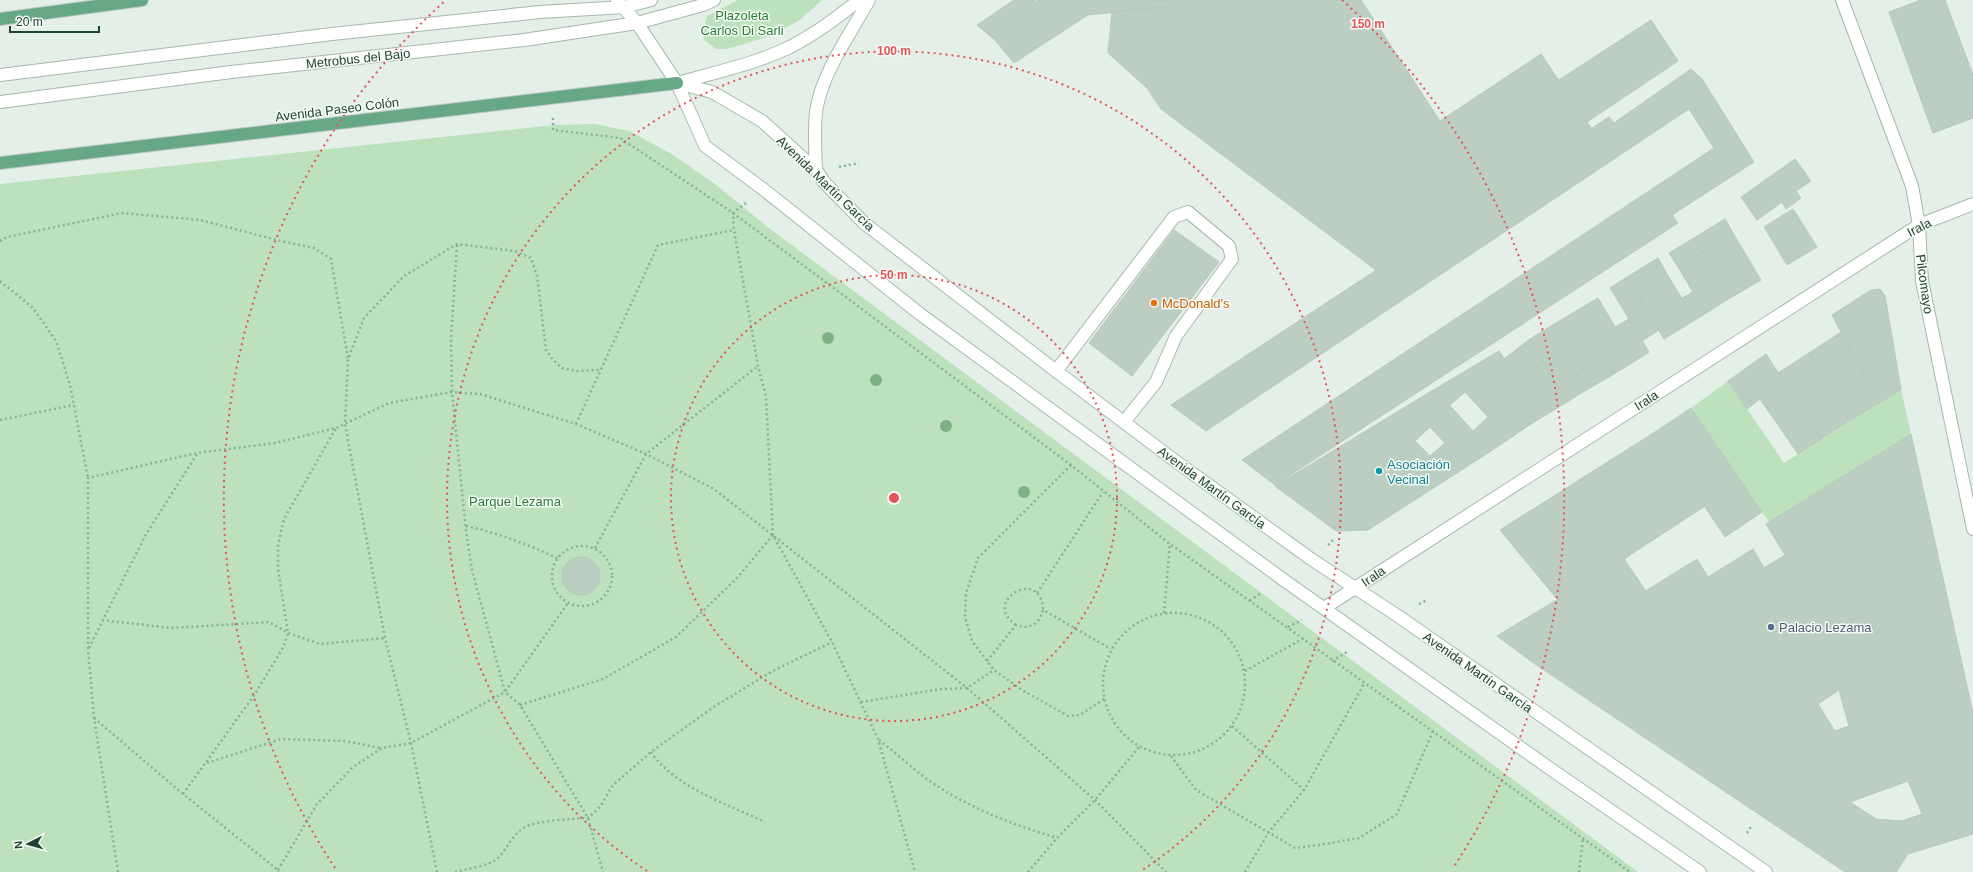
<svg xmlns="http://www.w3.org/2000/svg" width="1973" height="872" viewBox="0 0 1973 872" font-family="Helvetica,sans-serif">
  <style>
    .green { fill: #bce1bc }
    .building { fill: #bccdc2; stroke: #b6c9bc; fill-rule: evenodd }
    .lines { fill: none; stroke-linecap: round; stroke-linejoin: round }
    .lane-casing { stroke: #a6b8ad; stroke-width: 14 }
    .street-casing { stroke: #a6b8ad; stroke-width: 14 }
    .secondary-casing { stroke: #a5beaf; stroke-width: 14 }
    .primary-casing { stroke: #c1cac5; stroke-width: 14 }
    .path { stroke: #83b497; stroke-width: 2.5; stroke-dasharray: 2 3; stroke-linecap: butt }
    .lane { stroke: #fff; stroke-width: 12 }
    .street { stroke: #fff; stroke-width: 12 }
    .secondary { stroke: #fff; stroke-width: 12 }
    .primary { stroke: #66a785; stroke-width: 12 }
    .tree { fill: #7db084 }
    .ring { fill: none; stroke: #e55557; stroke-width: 2; stroke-dasharray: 2 4 }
    .food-dot { fill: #e8710a; stroke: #f6fbf7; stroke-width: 1.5 }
    .culture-dot { fill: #0f9aa8; stroke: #f6fbf7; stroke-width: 1.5 }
    .service-dot { fill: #5c6f8a; stroke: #f6fbf7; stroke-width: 1.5 }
    .labels { text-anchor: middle; stroke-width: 3; stroke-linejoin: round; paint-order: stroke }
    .park-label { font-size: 13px; fill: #297c33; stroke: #f6fbf7 }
    .street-label { font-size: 13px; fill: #224231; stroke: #f6fbf7 }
    .food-label { font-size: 13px; fill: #c56008; stroke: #f6fbf7; text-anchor: start }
    .culture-label { font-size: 13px; fill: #0d838f; stroke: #f6fbf7; text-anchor: start }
    .service-label { font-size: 13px; fill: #4e5e75; stroke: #f6fbf7; text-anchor: start }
    .centre { fill: #e55557; stroke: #f6fbf7; stroke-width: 2 }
    .ring-label { font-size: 12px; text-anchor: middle; font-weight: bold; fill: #e55557; stroke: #f6fbf7; stroke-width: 3; stroke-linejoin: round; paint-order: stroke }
  </style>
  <rect width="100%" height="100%" fill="#e4efe7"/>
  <!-- green -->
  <g class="green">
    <path d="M738,0H822L800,20L770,36L727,49H716L704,40L703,30L707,16Z"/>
    <path d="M595,124L629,131L670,153L715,184L766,226L1638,872H0V184L554,125Z"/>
    <path d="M1728,381L1784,463L1901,389L1911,434L1769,522L1691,408Z"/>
  </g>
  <!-- building -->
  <g class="building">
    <path d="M1014,0H1035L1036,2L1038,0H1177L1173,6L1088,15L1014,63L995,40L977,25Z"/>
    <path d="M1177,0H1361L1440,121L1541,54L1591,128L1376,270L1161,109L1147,88L1108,53L1112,12L1173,6Z"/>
    <path d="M1921,0H1945L1973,75V118L1933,133L1889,12Z"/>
    <path d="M1651,20L1678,61L1587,122L1559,80Z"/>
    <path d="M1691,69L1702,79L1754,162L1672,215L1678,223L1275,485L1242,460L1714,148L1689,109L1206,431L1171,405L1609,117L1614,123Z"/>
    <path d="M1795,159L1811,181L1796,191L1801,198L1786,209L1782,202L1757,220L1741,197Z"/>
    <path d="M1793,209L1817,247L1787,265L1764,227Z"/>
    <path d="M1725,219L1733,233L1703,252L1694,238Z"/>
    <path d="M1174,230L1219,262L1132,376L1089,343Z"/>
    <path d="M1733,233L1761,280L1730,298L1703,252Z"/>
    <path d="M1694,238L1703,252L1678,267L1669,253Z"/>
    <path d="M1703,252L1730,298L1695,320L1682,298L1693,292L1678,267Z"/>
    <path d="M1658,258L1670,279L1639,298L1627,277Z"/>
    <path d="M1627,277L1646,309L1629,319L1610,288Z"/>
    <path d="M1670,279L1695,320L1664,339L1639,298Z"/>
    <path d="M1880,289L1885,296L1901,389L1879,403L1832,315L1871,290Z"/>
    <path d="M1598,298L1635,361L1614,374L1576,311Z"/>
    <path d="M1646,309L1659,330L1642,341L1629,319Z"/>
    <path d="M1576,311L1604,358L1584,370L1556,323Z"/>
    <path d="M1629,319L1649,352L1635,361L1615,327Z"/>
    <path d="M1556,323L1584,370L1574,376L1583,392L1567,402L1530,339Z"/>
    <path d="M1841,332L1879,403L1849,421L1809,353Z"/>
    <path d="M1530,339L1543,361L1519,380L1504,359Z"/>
    <path d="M1499,351L1519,380L1504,394L1531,424L1491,451L1473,431L1488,417L1465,392L1450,405L1435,389Z"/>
    <path d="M1809,353L1849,421L1821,439L1778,373Z"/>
    <path d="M1766,354L1821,439L1798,454L1760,399L1747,409L1728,381Z"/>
    <path d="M1604,358L1614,374L1583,392L1574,376Z"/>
    <path d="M1543,361L1567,402L1531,424L1504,394Z"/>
    <path d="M1435,389L1491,451L1368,530L1336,531L1275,486ZM1430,427L1445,443L1430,456L1415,441Z"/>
    <path d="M1691,408L1762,512L1725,537L1655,432Z"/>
    <path d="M1655,432L1705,506L1624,559L1557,599L1500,530Z"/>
    <path d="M1911,434L1973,713V834L1908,854L1896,872H1845L1532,662L1697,559L1708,577L1753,549L1764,568L1785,555L1766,524ZM1839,690L1849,726L1835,731L1818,704ZM1908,781L1922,814L1902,821L1876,819L1850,802Z"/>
    <circle cx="581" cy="576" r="19"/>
    <path d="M1624,559L1646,591L1532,662L1497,636Z"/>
  </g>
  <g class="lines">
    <!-- lane casing -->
    <g class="lane-casing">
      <g id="lane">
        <path d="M0,75L332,34L540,12L625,7L651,0"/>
        <path d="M0,102L231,72L524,40L637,23L703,5L714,0"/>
        <path d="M1056,371L1174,217L1188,212L1229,246L1232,259L1176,336L1156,382L1124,422"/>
      </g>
    </g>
    <!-- street casing -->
    <g class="street-casing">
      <g id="street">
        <path d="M1842,0L1912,186L1919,225L1922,281L1973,529"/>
        <path d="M1324,608L1919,225L1973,204"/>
      </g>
    </g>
    <!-- secondary casing -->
    <g class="secondary-casing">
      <g id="secondary">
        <path d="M617,0L637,23L677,83L705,146L763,189L920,314L1281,578L1552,770L1700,872"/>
        <path d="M677,83L712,92L762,121L816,170L824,182L864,223L1056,371L1174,460L1311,559L1398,616L1766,872"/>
        <path d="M678,83C716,72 755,64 790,47C815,34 837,18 859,0"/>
        <path d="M816,170C815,151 814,131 816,112C821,74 851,33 869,0"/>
      </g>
    </g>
    <!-- primary casing -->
    <g class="primary-casing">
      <g id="primary">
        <path d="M0,19L142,0"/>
        <path d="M0,163L677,83"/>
      </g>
    </g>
    <!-- path -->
    <g class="path">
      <path d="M553,118V130L620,138L733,213L1071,465L1170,544L1630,872"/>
      <path d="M839,167L859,163"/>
      <path d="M746,203L733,213L734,230L758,366L766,397L773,535L832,642L878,739L915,872"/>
      <path d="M0,241L7,237L122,213L200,220L281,241L314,248L331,259L348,359"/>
      <path d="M457,245L451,338L452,392L466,531L472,570L505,692L520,705L588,818L603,872"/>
      <path d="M0,281L33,308L56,341L70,385L88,478"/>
      <path d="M0,420L74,405"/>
      <path d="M576,424L658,245L734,230"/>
      <path d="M1071,465L978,558L966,593L965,617L972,641L987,661L994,670L1022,690L1068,716L1080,715L1104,699"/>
      <path d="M466,526C498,533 527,544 557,558"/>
      <path d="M1328,545L1333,540"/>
      <circle cx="582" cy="576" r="30"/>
      <path d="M595,548L646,454L758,366"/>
      <path d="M1037,593L1103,492"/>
      <path d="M1250,601L1262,592"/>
      <path d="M1419,604L1427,600"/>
      <circle cx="1174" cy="684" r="71"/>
      <path d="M1164,613L1170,544"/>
      <path d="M102,620L171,628L269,622L288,633L320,644L385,638"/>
      <path d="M1016,625C980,601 1042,566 1043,610"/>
      <path d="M1288,627L1302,620"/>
      <path d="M89,648L145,536L197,454"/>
      <path d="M987,661L1016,625C1029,630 1040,624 1043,610L1111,649"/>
      <path d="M1332,661L1347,652"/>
      <path d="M1245,671L1304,638"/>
      <path d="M861,702L941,689L967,688L994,670"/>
      <path d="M520,705L603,679L676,637L738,577L773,535"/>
      <path d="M94,718L183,794L278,870V872"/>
      <path d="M1232,726L1304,790"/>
      <path d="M879,740C897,754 915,771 934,784C972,809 1014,825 1057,838"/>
      <path d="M651,752C674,787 729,805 765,822"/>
      <path d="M1171,756L1196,790L1295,848L1319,845L1359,838L1397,814L1433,731"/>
      <path d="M207,763L281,739L345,741L381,748"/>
      <path d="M183,794L255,694L284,646L288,633L278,569V545L284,519L336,428"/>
      <path d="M1747,833L1752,825"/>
      <path d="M278,870L317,804L353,767L382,748L411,743L505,692L568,603"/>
      <path d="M118,872L94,718L88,649V478L197,453L275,443L336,428L389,403L452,392L480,394L576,424L646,454L714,489L967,688L1095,800L1166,872"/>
      <path d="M437,872L411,743L385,638L345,424L348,359L364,318L404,276L457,244L515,251L531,258L537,276L546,350L553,360L562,368L577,371L601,370"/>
      <path d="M455,872C466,869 490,866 498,858C507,849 511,837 522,829C534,820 573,819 588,818L600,807L613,785L651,752L715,706L773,671L832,642"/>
      <path d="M1028,872L1057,838L1095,800L1139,747"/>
      <path d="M1245,872L1269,832L1304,790L1364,684"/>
      <path d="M1579,872L1583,839"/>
    </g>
    <!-- lane -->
    <use href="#lane" class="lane"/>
    <!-- street -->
    <use href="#street" class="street"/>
    <!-- secondary -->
    <use href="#secondary" class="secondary"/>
    <!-- primary -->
    <use href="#primary" class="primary"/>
  </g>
  <!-- trees -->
  <g class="tree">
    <circle cx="828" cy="338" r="6"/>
    <circle cx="876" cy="380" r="6"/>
    <circle cx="946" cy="426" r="6"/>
    <circle cx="1024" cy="492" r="6"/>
  </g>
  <!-- distance rings -->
  <g class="ring">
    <circle cx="894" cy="498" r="223"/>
    <path d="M647 871A447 447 0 1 1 1141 871"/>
    <path d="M335 868A670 670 0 0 1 446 0M1342 0A670 670 0 0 1 1453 868"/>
  </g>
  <!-- markers -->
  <circle class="food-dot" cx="1154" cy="303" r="4"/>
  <circle class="culture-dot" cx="1379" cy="471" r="4"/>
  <circle class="service-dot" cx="1771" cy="627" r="4"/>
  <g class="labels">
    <!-- park labels -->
    <g class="park-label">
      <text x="742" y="20">Plazoleta<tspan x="742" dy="15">Carlos Di Sarli</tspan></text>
      <text x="515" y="506">Parque Lezama</text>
    </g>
    <!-- street labels -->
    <g class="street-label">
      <text transform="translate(358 58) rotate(-6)" y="5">Metrobus del Bajo</text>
      <text transform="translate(337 109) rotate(-7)" y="5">Avenida Paseo Colón</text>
      <text transform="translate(826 183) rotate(44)" y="5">Avenida Martín García</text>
      <text transform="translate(1919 227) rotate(-27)" y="5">Irala</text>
      <text transform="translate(1925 284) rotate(82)" y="5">Pilcomayo</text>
      <text transform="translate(1646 400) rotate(-33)" y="5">Irala</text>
      <text transform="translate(1212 487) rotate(36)" y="5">Avenida Martín García</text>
      <text transform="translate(1373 576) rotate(-34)" y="5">Irala</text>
      <text transform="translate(1478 672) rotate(35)" y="5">Avenida Martín García</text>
    </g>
    <!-- food labels -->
    <g class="food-label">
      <text x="1162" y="308">McDonald's</text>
    </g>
    <!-- culture labels -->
    <g class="culture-label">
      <text x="1387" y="469">Asociación<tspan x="1387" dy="15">Vecinal</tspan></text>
    </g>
    <!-- service labels -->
    <g class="service-label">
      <text x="1779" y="632">Palacio Lezama</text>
    </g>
  </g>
  <circle cx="894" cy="498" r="6" class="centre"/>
  <g class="ring-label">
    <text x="1368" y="28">150 m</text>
    <text x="894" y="55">100 m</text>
    <text x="894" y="279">50 m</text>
  </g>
  <!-- north arrow -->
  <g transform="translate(28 844) rotate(264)" stroke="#f6fbf7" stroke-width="3" paint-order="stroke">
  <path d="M0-3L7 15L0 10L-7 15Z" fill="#224231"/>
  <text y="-6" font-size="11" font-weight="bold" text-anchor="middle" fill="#224231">N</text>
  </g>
  <!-- scale -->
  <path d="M10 26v6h89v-6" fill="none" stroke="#224231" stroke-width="2"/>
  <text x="16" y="26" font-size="12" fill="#224231" stroke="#f6fbf7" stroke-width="3" paint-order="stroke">20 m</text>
</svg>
